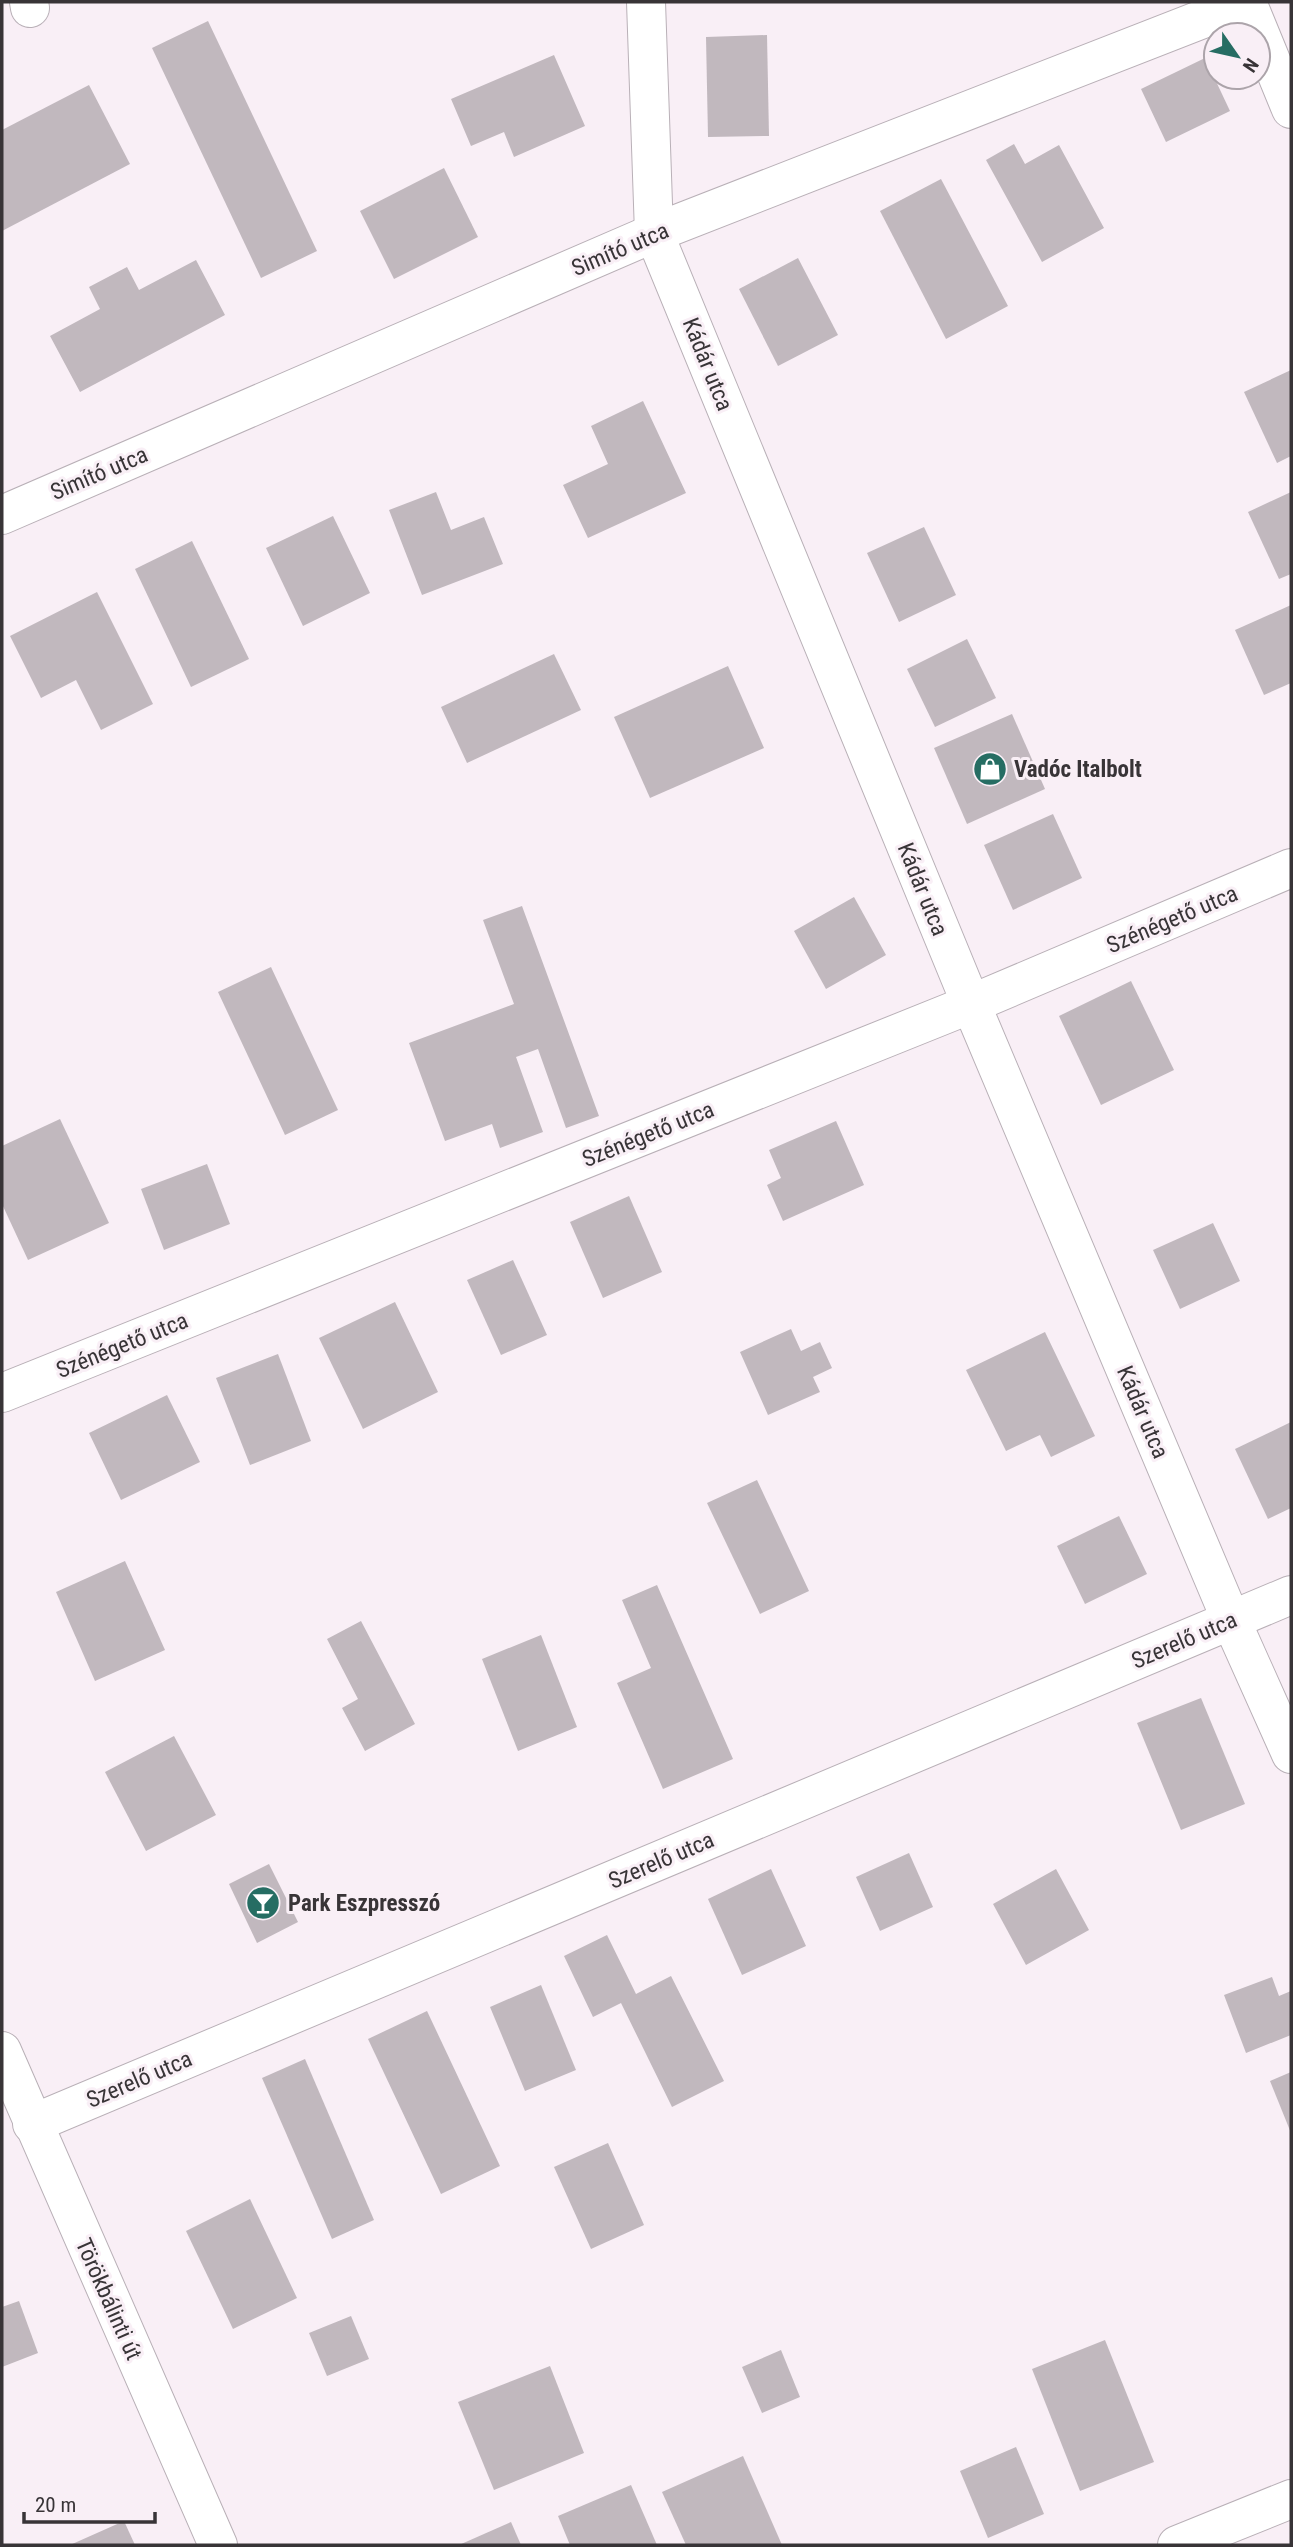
<svg xmlns="http://www.w3.org/2000/svg" width="1293" height="2547" viewBox="0 0 1293 2547" font-family="'Roboto Condensed',sans-serif">
  <style>
    .building { fill: #c1b8be }
    .lines { fill: none; stroke-linecap: round; stroke-linejoin: round }
    .minor-casing { stroke: #b9b0b7; stroke-width: 40 }
    .major-casing { stroke: #b9b0b7; stroke-width: 40 }
    .minor { stroke: #fff; stroke-width: 38 }
    .major { stroke: #fff; stroke-width: 38 }
    .labels { text-anchor: middle; stroke-width: 6; stroke-linejoin: round; paint-order: stroke }
    .street-label { font-size: 23px; fill: #383437; stroke: #f9eff6 }
    .poi-label { font-size: 23px; font-weight: bold; fill: #383437; stroke: #f9eff6; text-anchor: start }
  </style>
  <rect width="100%" height="100%" fill="#f9eff6"/>
  <!-- building -->
  <g class="building">
    <path d="M208,21L317,251L261,278L152,48Z"/>
    <path d="M767,35L769,136L708,137L706,37Z"/>
    <path d="M554,55L585,126L514,157L504,132L471,146L451,99Z"/>
    <path d="M1205,58L1230,111L1166,142L1141,89Z"/>
    <path d="M89,85L130,164L2,231V130Z"/>
    <path d="M1014,144L1025,164L1059,145L1104,228L1042,262L986,160Z"/>
    <path d="M444,168L478,237L394,279L360,211Z"/>
    <path d="M941,179L1008,306L946,339L880,211Z"/>
    <path d="M798,258L838,335L778,366L739,289Z"/>
    <path d="M196,260L225,315L80,392L50,336L100,309L89,287L127,267L139,290Z"/>
    <path d="M1291,370V456L1277,463L1244,392Z"/>
    <path d="M643,401L686,493L588,538L563,485L608,464L591,426Z"/>
    <path d="M436,492L451,530L484,517L503,564L422,595L389,510Z"/>
    <path d="M1291,492V574L1279,579L1248,512Z"/>
    <path d="M333,516L370,593L303,626L266,548Z"/>
    <path d="M924,527L956,595L899,622L867,553Z"/>
    <path d="M192,541L249,659L191,687L135,569Z"/>
    <path d="M97,592L153,704L101,730L76,680L41,698L10,636Z"/>
    <path d="M1291,605V683L1264,695L1235,630Z"/>
    <path d="M967,639L996,698L935,727L907,669Z"/>
    <path d="M554,654L581,710L467,763L441,707Z"/>
    <path d="M728,666L764,748L650,798L614,717Z"/>
    <path d="M1012,714L1045,789L967,824L934,748Z"/>
    <path d="M1053,814L1082,878L1013,910L984,845Z"/>
    <path d="M854,897L886,955L826,989L794,931Z"/>
    <path d="M522,906L599,1116L566,1128L538,1049L516,1057L543,1132L500,1148L492,1124L445,1141L409,1043L514,1004L483,920Z"/>
    <path d="M271,967L338,1110L285,1135L218,992Z"/>
    <path d="M1131,981L1174,1070L1101,1105L1059,1016Z"/>
    <path d="M60,1119L109,1223L28,1260L2,1204V1146Z"/>
    <path d="M836,1121L864,1185L783,1221L767,1185L781,1178L769,1150Z"/>
    <path d="M207,1164L230,1224L164,1250L141,1189Z"/>
    <path d="M629,1196L662,1272L603,1298L570,1222Z"/>
    <path d="M1213,1223L1240,1281L1180,1309L1153,1250Z"/>
    <path d="M513,1260L547,1335L501,1355L467,1280Z"/>
    <path d="M395,1302L438,1392L363,1429L319,1338Z"/>
    <path d="M791,1329L801,1351L820,1342L832,1368L813,1377L820,1392L768,1415L740,1352Z"/>
    <path d="M1045,1332L1095,1436L1051,1457L1040,1435L1006,1451L966,1370Z"/>
    <path d="M278,1354L311,1441L250,1465L216,1378Z"/>
    <path d="M167,1395L200,1462L121,1500L89,1433Z"/>
    <path d="M1291,1422V1508L1268,1519L1235,1449Z"/>
    <path d="M757,1480L809,1591L760,1614L707,1503Z"/>
    <path d="M1119,1516L1147,1574L1085,1604L1057,1546Z"/>
    <path d="M125,1561L165,1650L95,1681L56,1592Z"/>
    <path d="M657,1585L733,1759L663,1789L617,1683L651,1668L622,1600Z"/>
    <path d="M361,1621L415,1724L365,1751L342,1708L358,1699L327,1639Z"/>
    <path d="M541,1635L577,1727L518,1751L482,1659Z"/>
    <path d="M1201,1698L1245,1804L1181,1830L1137,1723Z"/>
    <path d="M174,1736L216,1815L146,1851L105,1772Z"/>
    <path d="M909,1853L933,1907L880,1931L856,1877Z"/>
    <path d="M269,1864L298,1922L257,1943L229,1884Z"/>
    <path d="M771,1869L806,1946L742,1975L708,1899Z"/>
    <path d="M1056,1869L1089,1930L1026,1965L993,1904Z"/>
    <path d="M607,1935L636,1994L671,1976L724,2081L672,2107L621,2003L593,2017L564,1956Z"/>
    <path d="M1272,1977L1279,1996L1291,1991V2035L1246,2053L1224,1995Z"/>
    <path d="M541,1985L576,2070L525,2091L490,2007Z"/>
    <path d="M427,2011L500,2166L441,2194L368,2039Z"/>
    <path d="M305,2059L374,2220L332,2239L262,2078Z"/>
    <path d="M1291,2072V2133L1270,2081Z"/>
    <path d="M608,2143L644,2225L591,2249L554,2167Z"/>
    <path d="M250,2199L297,2298L233,2329L186,2231Z"/>
    <path d="M19,2301L38,2353L2,2367V2307Z"/>
    <path d="M351,2316L369,2359L327,2376L309,2333Z"/>
    <path d="M1105,2340L1154,2462L1080,2491L1032,2369Z"/>
    <path d="M781,2350L800,2397L762,2413L742,2367Z"/>
    <path d="M550,2366L584,2453L494,2490L458,2402Z"/>
    <path d="M1016,2447L1044,2514L988,2538L960,2471Z"/>
    <path d="M743,2456L782,2545H686L662,2492Z"/>
    <path d="M631,2485L657,2545H570L558,2516Z"/>
    <path d="M124,2521L135,2545H70Z"/>
    <path d="M511,2522L521,2545H459Z"/>
  </g>
  <g class="lines">
    <!-- minor casing -->
    <g class="minor-casing">
      <g id="minor">
        <path d="M29,2L30,8"/>
        <path d="M646,2L654,233L971,1004L1231,1620L1291,1754"/>
        <path d="M1247,2L1291,109"/>
        <path d="M2,515L654,233L1246,2"/>
        <path d="M2,1393L971,1004L1291,868"/>
        <path d="M32,2124L1291,1595"/>
        <path d="M1177,2545L1291,2499"/>
      </g>
    </g>
    <!-- major casing -->
    <g class="major-casing">
      <path id="major" d="M2,2051L218,2545"/>
    </g>
    <!-- minor -->
    <use href="#minor" class="minor"/>
    <!-- major -->
    <use href="#major" class="major"/>
  </g>
  <!-- icons -->
  <defs>
    <g id="shop-disc" transform="scale(1.75)"><circle r="9.5" fill="#266d63" stroke="#f9eff6"/><path d="M-5-2.5h2.3a2.7 3.5 0 0 1 5.4 0H5L5.5 6h-11ZM-1.5-2.5h3a1.5 2.3 0 0 0-3 0Z" fill="#fff"/></g>
    <g id="bar-disc" transform="scale(1.75)"><circle r="9.5" fill="#266d63" stroke="#f9eff6"/><path d="M-6-5H6L.8 .8V4.5H3.5V6h-7V4.5H-.8V.8Z" fill="#fff"/></g>
  </defs>
  <g fill-rule="evenodd">
    <use href="#shop-disc" x="990" y="769"/>
    <use href="#bar-disc" x="263" y="1903"/>
  </g>
  <g class="labels">
    <!-- street labels -->
    <g class="street-label">
      <text transform="translate(620 249) rotate(-23)" y="8">Simító utca</text>
      <text transform="translate(708 364) rotate(68)" y="8">Kádár utca</text>
      <text transform="translate(99 473) rotate(-23)" y="8">Simító utca</text>
      <text transform="translate(923 889) rotate(68)" y="8">Kádár utca</text>
      <text transform="translate(1172 919) rotate(-23)" y="8">Szénégető utca</text>
      <text transform="translate(648 1134) rotate(-22)" y="8">Szénégető utca</text>
      <text transform="translate(122 1345) rotate(-22)" y="8">Szénégető utca</text>
      <text transform="translate(1143 1412) rotate(67)" y="8">Kádár utca</text>
      <text transform="translate(1184 1640) rotate(-23)" y="8">Szerelő utca</text>
      <text transform="translate(661 1860) rotate(-23)" y="8">Szerelő utca</text>
      <text transform="translate(139 2079) rotate(-23)" y="8">Szerelő utca</text>
      <text transform="translate(109 2299) rotate(66)" y="8">Törökbálinti út</text>
    </g>
    <!-- poi labels -->
    <g class="poi-label">
      <text x="1014" y="777">Vadóc Italbolt</text>
      <text x="288" y="1911">Park Eszpresszó</text>
    </g>
  </g>
  <!-- border -->
  <rect width="1293" height="2547" fill="none" stroke="#383437" stroke-width="7"/>
  <!-- north arrow -->
  <g transform="translate(1237 56) rotate(124)"><circle r="33" fill="#f9eff6" stroke="#aca4aa" stroke-width="2"/>
  <path d="M0-5L12 26L0 18L-12 26Z" fill="#266d63"/>
  <text y="-10" font-size="19" font-weight="bold" text-anchor="middle" fill="#383437">N</text>
  </g>
  <!-- scale -->
  <path d="M24 2512v10h131v-10" fill="none" stroke="#383437" stroke-width="3.5"/>
  <text x="35" y="2512" font-size="21" fill="#383437" stroke="#f9eff6" stroke-width="5" paint-order="stroke">20 m</text>
</svg>
